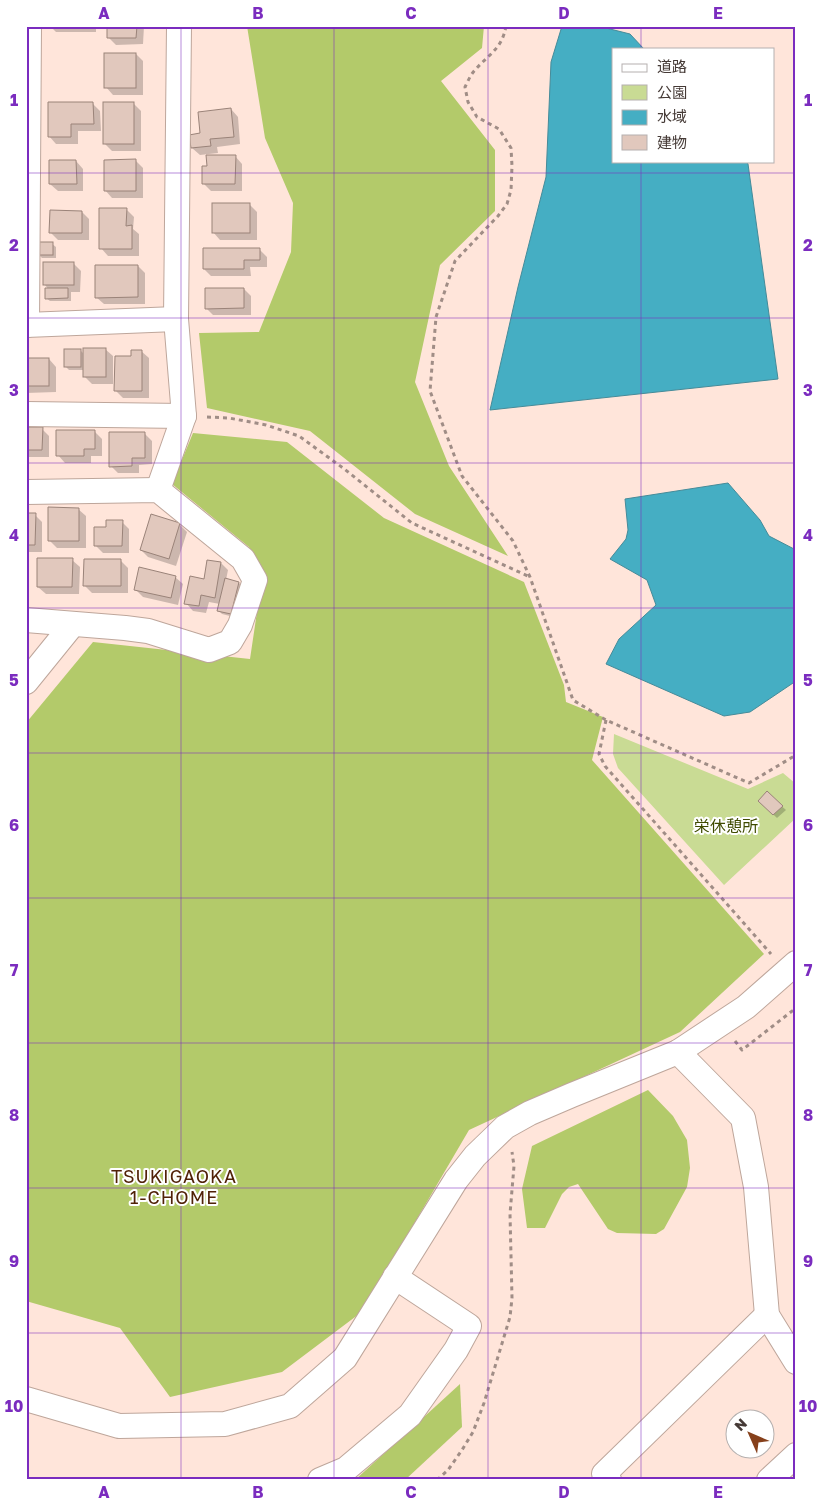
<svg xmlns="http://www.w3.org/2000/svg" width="822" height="1506" viewBox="0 0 822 1506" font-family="'Golos Text','Noto Sans JP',sans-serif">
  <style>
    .green { fill: #c9db94 }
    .forest { fill: #b3ca6a }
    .water { fill: #45aec3; stroke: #458b99 }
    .shadow { fill: #0003 }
    .building { fill: #e1c8bd; stroke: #9a8379 }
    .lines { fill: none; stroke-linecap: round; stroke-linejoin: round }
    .minor-casing { stroke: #bea69b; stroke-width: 26 }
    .path { stroke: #a08d86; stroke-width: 3; stroke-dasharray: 4 4; stroke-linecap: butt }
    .minor { stroke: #fff; stroke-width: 24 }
    .grid { fill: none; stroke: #7b2cbf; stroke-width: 1; stroke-opacity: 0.55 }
    .labels { text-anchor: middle; stroke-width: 4; stroke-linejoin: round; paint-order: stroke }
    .park-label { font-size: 16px; fill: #3f4b00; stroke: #fff }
    .neighbourhood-label { font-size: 18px; letter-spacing: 1px; fill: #502107; stroke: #fff }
    .neatline { fill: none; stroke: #7b2cbf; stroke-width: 2 }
    .grid-label { font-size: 16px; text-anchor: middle; font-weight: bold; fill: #7b2cbf }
  </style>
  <rect width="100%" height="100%" fill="#ffe5da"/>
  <!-- green -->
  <path class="green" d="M614,734L748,789L783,773L796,784V818L724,885L618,768L613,754Z"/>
  <!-- forest -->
  <g class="forest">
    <path d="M247,26H484L482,48L441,81L495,150V211L440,265L415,382L449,466L508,556L415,514L310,431L207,408L199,333L259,332L291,252L293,203L265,138Z"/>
    <path d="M193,433L287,442L384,518L524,582L564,685L566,702L603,717L592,760L764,954L680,1032L469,1130L363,1311L282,1372L170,1397L120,1328L26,1301V723L93,642L250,659L261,585L249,547L172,484Z"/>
    <path d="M648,1090L673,1116L687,1140L690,1168L687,1187L664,1229L656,1234L617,1233L608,1229L578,1184L569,1187L562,1194L545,1228H527L522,1189L532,1146Z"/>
    <path d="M460,1384L462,1427L405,1480H355Z"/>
  </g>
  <!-- water -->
  <g class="water">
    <path d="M562,26H598L630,34L644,49H613V161H746L748,164L778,379L490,410L518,287L546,177L551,62Z"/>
    <path d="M728,483L760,520L769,536L796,550V681L750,712L724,716L606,664L619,639L656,605L647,580L610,559L626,539L628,530L625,499Z"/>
  </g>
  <!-- shadow -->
  <g class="shadow">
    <path d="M50,26H96V32H56Z"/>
    <path d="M108,26H144L143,44L116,45L108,37Z"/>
    <path d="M136,54L143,61V95H113L106,87Z"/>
    <path d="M133,103L141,111V151H112L104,143Z"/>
    <path d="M93,104L100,111L101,131H78V144H56L49,136Z"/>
    <path d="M231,109L238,117L240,144L217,147L218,153L200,155L192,148L202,135Z"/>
    <path d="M235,156L242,164V191H211L204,184L208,167Z"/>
    <path d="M76,161L83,169V191H58L50,184Z"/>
    <path d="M136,161L143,168V198H112L105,190Z"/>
    <path d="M250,205L257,212V240H220L213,232Z"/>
    <path d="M126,209L134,217L133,229L139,234V256H108L101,248Z"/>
    <path d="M82,212L89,219V240H58L51,233Z"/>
    <path d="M52,244L56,247V258H42L39,255Z"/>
    <path d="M259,249L267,257V267H250L251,276H211L204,269Z"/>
    <path d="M73,263L81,271L80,292H71V301H50L46,298L49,290L45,285Z"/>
    <path d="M138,266L145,273V304H104L96,297Z"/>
    <path d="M244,289L251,296V315H213L206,308Z"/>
    <path d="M105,349L113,356V384H92L84,376V370H69L65,366L80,350L84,354Z"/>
    <path d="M141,351L149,358V398H123L116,391L132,357Z"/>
    <path d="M26,359H49L56,367V392L26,393Z"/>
    <path d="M26,428L42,429L49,436V457H26Z"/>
    <path d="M94,431L102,439V456H91V463H65L58,455Z"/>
    <path d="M145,434L152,441V464L139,465V473H118L111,466Z"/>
    <path d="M78,509L86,516V548H57L49,540Z"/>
    <path d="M26,515H35L42,522V552H26Z"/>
    <path d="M122,522L129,529V553H103L96,546L107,528Z"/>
    <path d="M179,524L187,532L176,566L148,557L141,550Z"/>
    <path d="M72,560L80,567L79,594H46L38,587Z"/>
    <path d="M120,560L128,568V593H92L85,586Z"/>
    <path d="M221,563L228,570L226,580L239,583L242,586L234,617L222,614L218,610L220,604L209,602L206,613L193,611L186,603Z"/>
    <path d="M175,577L183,584L178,605L143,597L135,589Z"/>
    <path d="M767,793L786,810L777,818L759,801Z"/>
  </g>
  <!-- building -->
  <g class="building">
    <path d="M107,26H137L136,38H107Z"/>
    <rect x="104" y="53" width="32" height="35"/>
    <path d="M48,102H93L94,124H71V137H48Z"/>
    <rect x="103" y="102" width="31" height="42"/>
    <path d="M231,108L234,137L210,139L211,146L191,148L189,135L200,133L198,112Z"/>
    <path d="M206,155H236L235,184H202V166H207Z"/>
    <path d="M136,159V191H104V160Z"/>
    <path d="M49,160H76L77,184H49Z"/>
    <rect x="212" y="203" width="38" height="30"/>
    <path d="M99,208H127L126,226L132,225V249H99Z"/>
    <path d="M50,210L82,211V233H49Z"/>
    <rect x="37" y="242" width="16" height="13"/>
    <path d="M203,248H260V260H244V269H203Z"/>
    <rect x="43" y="262" width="31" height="23"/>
    <path d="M95,265H138V297L95,298Z"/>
    <path d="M45,288H68V298L45,299Z"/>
    <path d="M205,288H244V308L205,309Z"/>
    <rect x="83" y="348" width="23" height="29"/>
    <rect x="64" y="349" width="17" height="18"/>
    <path d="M131,350H142V391H114L115,356H131Z"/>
    <rect x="26" y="358" width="23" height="28"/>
    <path d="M26,427H43L42,450H26Z"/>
    <path d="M56,430H95V449H84V456H56Z"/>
    <path d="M109,432H145V458H132V466L109,467Z"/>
    <path d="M48,507L79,508V541H48Z"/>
    <path d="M26,513H36L35,545H26Z"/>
    <path d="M151,514L180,523L169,559L140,550Z"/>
    <path d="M106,520H123L122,546H94V527H106Z"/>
    <path d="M37,558H73L72,587H37Z"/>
    <path d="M84,559H121V586H83Z"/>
    <path d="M207,560L221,562L215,598L201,595L199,606L184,604L190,576L204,579Z"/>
    <path d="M139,567L176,576L171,598L134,590Z"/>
    <path d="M225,578L239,582L231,614L217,611Z"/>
    <path d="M767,791L783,806L773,815L758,801Z"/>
  </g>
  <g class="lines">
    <!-- minor casing -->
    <g class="minor-casing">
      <g id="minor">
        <path d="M26,325L176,319L179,26"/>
        <path d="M27,325L29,26"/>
        <path d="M26,414L184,416"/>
        <path d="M158,490L184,416L176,319"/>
        <path d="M26,492L158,490L243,559L255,580L240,625L230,642L209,650L148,631L125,628L26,620"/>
        <path d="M26,682L73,624"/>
        <path d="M678,1052L743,1118L756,1187L767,1315L796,1362"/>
        <path d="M26,1399L119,1426L225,1424L290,1406L345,1358L456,1180L475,1156L505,1127L530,1113L572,1095L678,1052L746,1007L796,963"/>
        <path d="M320,1480L346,1469L410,1415L456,1350L469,1326L395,1277"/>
        <path d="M609,1480L604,1474L767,1315"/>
        <path d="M769,1480L796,1455"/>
      </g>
    </g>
    <!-- path -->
    <g class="path">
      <path d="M506,26C502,49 489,54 475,70C471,74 468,81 465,87L468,102L477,117L499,129L511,148L512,166L511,190L507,204L498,216L455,261L436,317L430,391L462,476L513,541L530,577L573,700L606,720L749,783L796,755"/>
      <path d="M207,417L229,418L266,425L299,436L343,468L412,523L530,577"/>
      <path d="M606,720L599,754L605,766L771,954"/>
      <path d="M735,1041L742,1050L796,1008"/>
      <path d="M437,1480L448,1470L462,1450L473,1432L484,1403L510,1317L512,1298L510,1214L514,1166L512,1152"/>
    </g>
    <!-- minor -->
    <use href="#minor" class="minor"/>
  </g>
  <!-- grid -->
  <path class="grid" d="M181,26V1480M334,26V1480M488,26V1480M641,26V49M641,161V1480M26,173H796M26,318H796M26,463H796M26,608H796M26,753H796M26,898H796M26,1043H796M26,1188H796M26,1333H796"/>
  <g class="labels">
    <!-- park labels -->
    <g class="park-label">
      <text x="726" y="832">栄休憩所</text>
    </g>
    <!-- neighbourhood labels -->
    <g class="neighbourhood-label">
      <text x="174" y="1183">TSUKIGAOKA<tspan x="174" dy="21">1-CHOME</tspan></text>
    </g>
  </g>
  <!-- border -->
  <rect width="822" height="1506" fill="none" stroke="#ffffff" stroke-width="55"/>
  <!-- legend -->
  <rect x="612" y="48" width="162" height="115" fill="#ffffff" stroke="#b5b0af"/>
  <rect x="622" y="64" width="25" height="8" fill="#ffffff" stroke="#b5b0af"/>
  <text x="657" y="72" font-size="15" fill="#453a36">道路</text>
  <rect x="622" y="85" width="25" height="15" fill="#c9db94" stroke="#b5b0af"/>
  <text x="657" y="98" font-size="15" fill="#453a36">公園</text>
  <rect x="622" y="110" width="25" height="15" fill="#45aec3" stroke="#b5b0af"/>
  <text x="657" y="122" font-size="15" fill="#453a36">水域</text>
  <rect x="622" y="135" width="25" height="15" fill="#e1c8bd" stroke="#b5b0af"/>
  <text x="657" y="148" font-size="15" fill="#453a36">建物</text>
  <!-- north arrow -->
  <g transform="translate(750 1434) rotate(315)"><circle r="24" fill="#ffffff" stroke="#b5b0af"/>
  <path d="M0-4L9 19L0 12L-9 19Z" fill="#86401b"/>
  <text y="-8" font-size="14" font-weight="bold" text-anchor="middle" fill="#453a36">N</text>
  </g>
  <rect x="28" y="28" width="766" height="1450" class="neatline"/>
  <g class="grid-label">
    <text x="104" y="19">A</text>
    <text x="258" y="19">B</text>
    <text x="411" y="19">C</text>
    <text x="564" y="19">D</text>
    <text x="718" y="19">E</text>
    <text x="14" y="106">1</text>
    <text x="808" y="106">1</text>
    <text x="14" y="251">2</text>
    <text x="808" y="251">2</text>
    <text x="14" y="396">3</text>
    <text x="808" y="396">3</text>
    <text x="14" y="541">4</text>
    <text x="808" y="541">4</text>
    <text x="14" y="686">5</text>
    <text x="808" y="686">5</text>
    <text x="14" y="831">6</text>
    <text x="808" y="831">6</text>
    <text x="14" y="976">7</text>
    <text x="808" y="976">7</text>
    <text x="14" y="1121">8</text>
    <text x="808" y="1121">8</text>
    <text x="14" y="1267">9</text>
    <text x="808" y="1267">9</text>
    <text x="14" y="1412">10</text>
    <text x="808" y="1412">10</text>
    <text x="104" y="1498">A</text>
    <text x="258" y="1498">B</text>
    <text x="411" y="1498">C</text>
    <text x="564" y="1498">D</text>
    <text x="718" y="1498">E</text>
  </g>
</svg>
